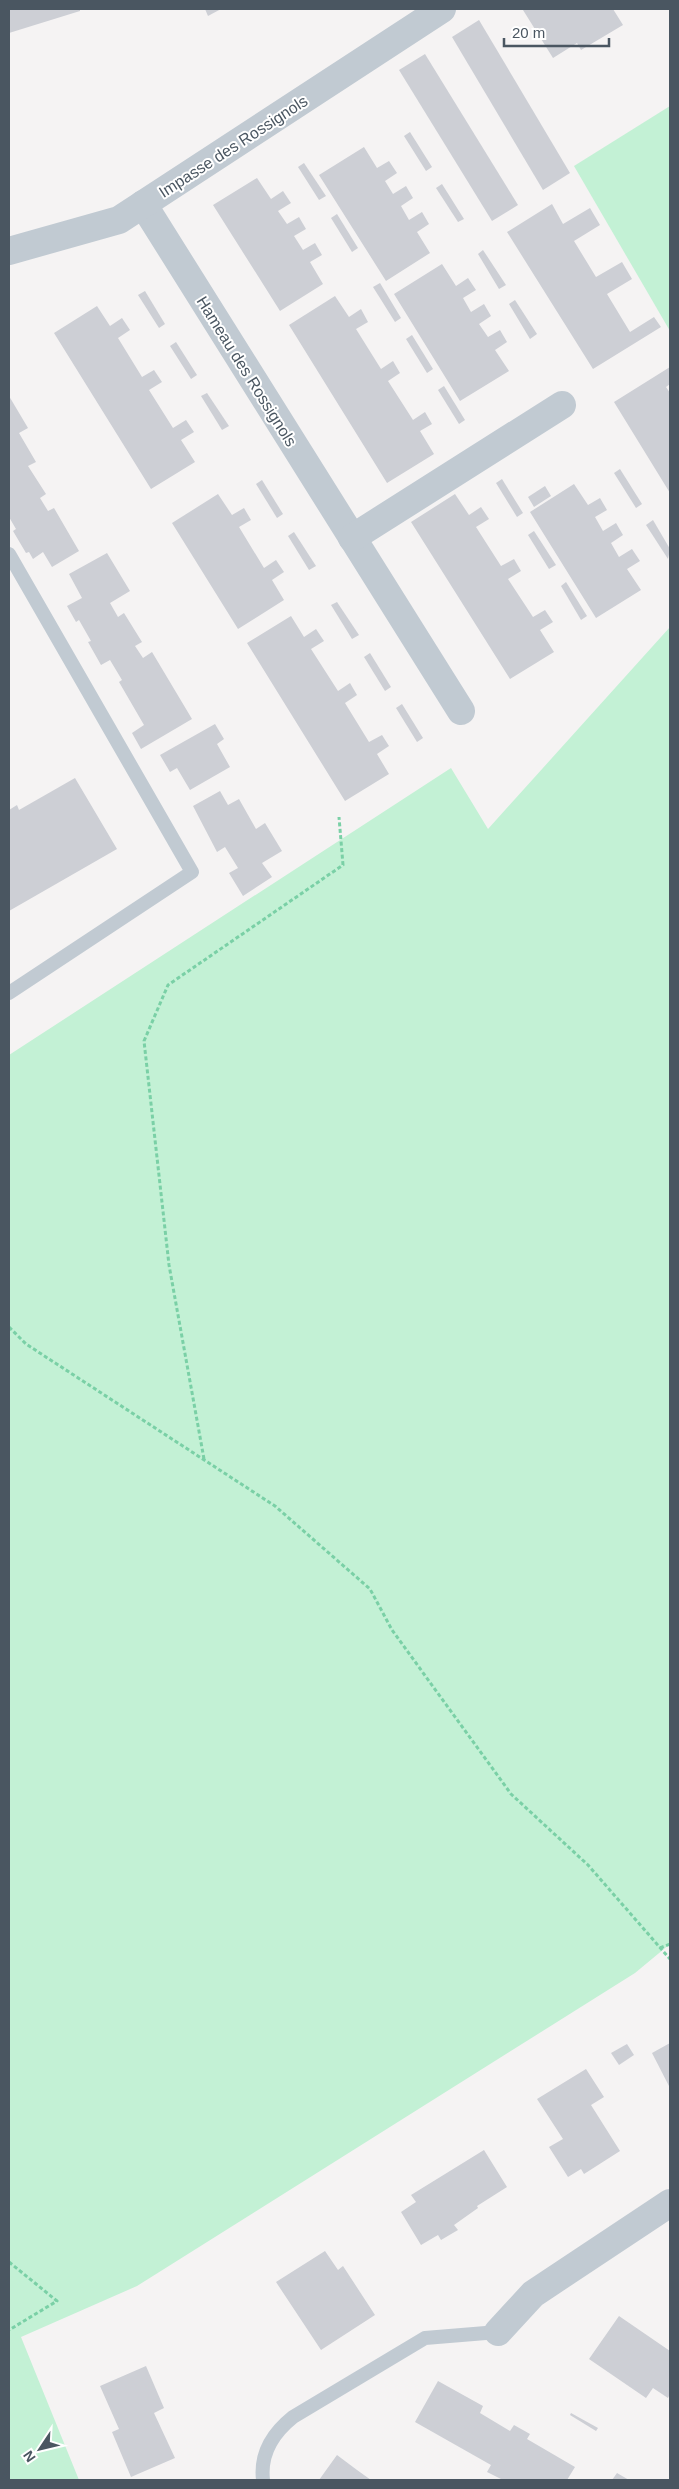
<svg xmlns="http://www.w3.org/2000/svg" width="679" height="2489" viewBox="0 0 679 2489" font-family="Helvetica,sans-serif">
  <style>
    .green { fill: #c3f1d5 }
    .building { fill: #cdcfd5 }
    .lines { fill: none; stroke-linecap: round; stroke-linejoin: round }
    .path { stroke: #7ad0a6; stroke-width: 3; stroke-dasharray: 4 2.5; stroke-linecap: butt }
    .lane { stroke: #c1cad2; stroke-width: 14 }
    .street { stroke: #c1cad2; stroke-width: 28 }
    .labels { text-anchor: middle; stroke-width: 4; stroke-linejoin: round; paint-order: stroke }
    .street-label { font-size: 16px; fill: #4a5661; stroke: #fff }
  </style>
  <rect width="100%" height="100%" fill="#f5f3f3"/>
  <!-- green -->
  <g class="green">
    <path d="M670,106V331L574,166Z"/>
    <path d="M670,627V1944L635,1973L137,2286L21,2337L79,2480H9V1055L451,768L488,829Z"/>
  </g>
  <!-- building -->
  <g class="building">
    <path d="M9,9H80V11L9,33Z"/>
    <path d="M205,9H221L208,16Z"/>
    <path d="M525,9H613L623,25L581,50L577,43L553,58L523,10Z"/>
    <path d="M479,20L570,173L543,190L452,37Z"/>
    <path d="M425,54L518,205L492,221L399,70Z"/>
    <path d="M410,132L432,167L426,171L404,136Z"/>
    <path d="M364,147L377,168L389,161L397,173L385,181L393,194L406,186L413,198L401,206L409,220L422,212L429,224L417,232L430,253L386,281L319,175Z"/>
    <path d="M304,163L326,196L319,200L298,167Z"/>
    <path d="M257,178L271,199L283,191L291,203L278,211L287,224L299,217L306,229L294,236L303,250L315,243L322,255L310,262L323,284L280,311L213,205Z"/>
    <path d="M442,184L464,219L458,222L436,188Z"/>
    <path d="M552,204L563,224L590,208L600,225L574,241L596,277L622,262L632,279L607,294L630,332L654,317L661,327L593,369L507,232Z"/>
    <path d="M337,214L358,248L352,252L331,218Z"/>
    <path d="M483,250L506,285L499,289L478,254Z"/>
    <path d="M442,264L456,286L468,278L476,290L463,298L471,312L484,304L491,316L479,324L488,337L500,330L507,342L495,350L509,371L460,401L394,294Z"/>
    <path d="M380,283L401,318L395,322L373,287Z"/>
    <path d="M145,291L165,324L159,328L138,295Z"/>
    <path d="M335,296L349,317L361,309L368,322L356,329L381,369L393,361L400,373L388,381L413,420L425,412L432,424L420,431L434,454L387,483L289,325Z"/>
    <path d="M515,300L537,334L530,339L509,304Z"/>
    <path d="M97,306L110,326L122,318L130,330L118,338L142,377L154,370L162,382L149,390L173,428L186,420L194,432L181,440L195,462L151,489L54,333Z"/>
    <path d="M412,335L433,369L427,373L406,339Z"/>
    <path d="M176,342L197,375L191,379L170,346Z"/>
    <path d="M670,367V384L666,387L670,393V493L614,402Z"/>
    <path d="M444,386L465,420L459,424L438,390Z"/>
    <path d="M207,393L229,426L222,430L201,396Z"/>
    <path d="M9,396L28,428L19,433L36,462L28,466L46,494L40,498L48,511L54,508L79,551L52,567L43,552L33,559L29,552L26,553L13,531L16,529L9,517Z"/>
    <path d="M620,469L642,504L636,508L614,473Z"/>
    <path d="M502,479L523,513L517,517L496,483Z"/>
    <path d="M262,480L283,514L277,518L256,484Z"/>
    <path d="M574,484L588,505L600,498L607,510L595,517L603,531L616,523L623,535L611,543L619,557L632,549L640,561L627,569L641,590L596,618L530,512Z"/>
    <path d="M545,486L551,496L534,507L528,497Z"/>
    <path d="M218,494L232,515L244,508L251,520L239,527L264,568L276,560L284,572L272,580L284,600L238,629L172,523Z"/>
    <path d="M455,494L469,515L481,507L489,519L476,527L501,566L514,559L521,571L508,579L533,617L545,610L553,622L540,630L554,652L510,679L411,522Z"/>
    <path d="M653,520L670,549L668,559L646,525Z"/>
    <path d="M534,531L556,565L549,569L528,535Z"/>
    <path d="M294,532L316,566L309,570L288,536Z"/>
    <path d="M107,553L130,591L110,603L118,617L124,613L142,642L135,646L143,658L152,652L192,719L141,749L132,733L144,725L119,682L122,680L110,660L101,665L88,642L91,641L79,620L76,622L67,606L82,598L69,574Z"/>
    <path d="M566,582L587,616L581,620L561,586Z"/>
    <path d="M337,602L359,635L352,639L331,605Z"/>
    <path d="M291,616L304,637L316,629L324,641L311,649L338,691L350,683L357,695L345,703L369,742L382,735L389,746L377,754L389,774L345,801L247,643Z"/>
    <path d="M370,653L391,687L385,691L364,657Z"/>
    <path d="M402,704L423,738L417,742L396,708Z"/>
    <path d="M215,724L224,739L217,744L230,767L190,790L177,768L170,772L160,755Z"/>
    <path d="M75,778L117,849L9,911V810L17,805L19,810Z"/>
    <path d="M220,791L228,805L239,799L256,829L265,823L282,851L262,863L272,877L243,896L229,873L238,868L225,847L217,852L193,806Z"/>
    <path d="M670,2043V2088L652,2053Z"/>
    <path d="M627,2044L634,2055L619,2065L611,2053Z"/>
    <path d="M586,2069L604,2097L591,2105L620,2151L584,2174L581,2169L568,2177L549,2147L563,2139L537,2099Z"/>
    <path d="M484,2150L507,2187L477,2206L478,2208L454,2225L458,2230L441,2240L438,2235L421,2245L401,2212L416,2202L411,2195Z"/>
    <path d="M325,2251L338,2270L343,2266L375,2315L321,2350L276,2282Z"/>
    <path d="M619,2316L670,2351V2394L668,2398L653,2388L646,2398L589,2359Z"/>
    <path d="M146,2366L164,2408L154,2413L175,2458L131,2477L112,2432L119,2429L100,2386Z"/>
    <path d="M438,2381L483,2406L480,2413L510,2431L514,2425L530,2434L527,2439L575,2467L567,2480H503L487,2472L491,2465L415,2422Z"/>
    <path d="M571,2413L598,2428L596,2431L570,2415Z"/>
    <path d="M337,2455L357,2470L371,2480H319Z"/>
    <path d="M617,2473L629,2480H612Z"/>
  </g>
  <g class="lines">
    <!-- path -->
    <g class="path">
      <path d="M9,1327L26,1344L275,1506L370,1589L392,1630L511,1794L588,1865L670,1959"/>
      <path d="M204,1459L169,1265L144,1041L168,985L343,865L339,817"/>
      <path d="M660,1948L670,1944"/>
      <path d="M9,2262L57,2301L9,2330"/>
    </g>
    <!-- lane -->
    <g class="lane">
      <path d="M9,554L192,872L9,993"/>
      <path d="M263,2480C260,2454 273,2433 293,2417L425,2338L498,2332"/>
    </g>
    <!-- street -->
    <g class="street">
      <path d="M143,204L461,711"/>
      <path d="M9,251L119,220L442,9"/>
      <path d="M352,538L562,405"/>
      <path d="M498,2332L533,2294L670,2203"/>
    </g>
  </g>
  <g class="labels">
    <!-- street labels -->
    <g class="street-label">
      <text transform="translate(233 146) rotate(-33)" y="6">Impasse des Rossignols</text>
      <text transform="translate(247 371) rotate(58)" y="6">Hameau des Rossignols</text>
    </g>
  </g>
  <!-- border -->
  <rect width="679" height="2489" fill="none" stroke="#4a5661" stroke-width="20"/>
  <!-- north arrow -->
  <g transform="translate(40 2449) rotate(235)" stroke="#ffffff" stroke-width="4" paint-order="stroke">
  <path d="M0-4L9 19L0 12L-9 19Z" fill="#4a5661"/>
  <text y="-8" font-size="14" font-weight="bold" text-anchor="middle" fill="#4a5661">N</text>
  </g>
  <!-- scale -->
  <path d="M504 38v8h105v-8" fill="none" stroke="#4a5661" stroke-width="2.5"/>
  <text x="512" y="38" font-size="15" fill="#4a5661" stroke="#ffffff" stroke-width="4" paint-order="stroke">20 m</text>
</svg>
